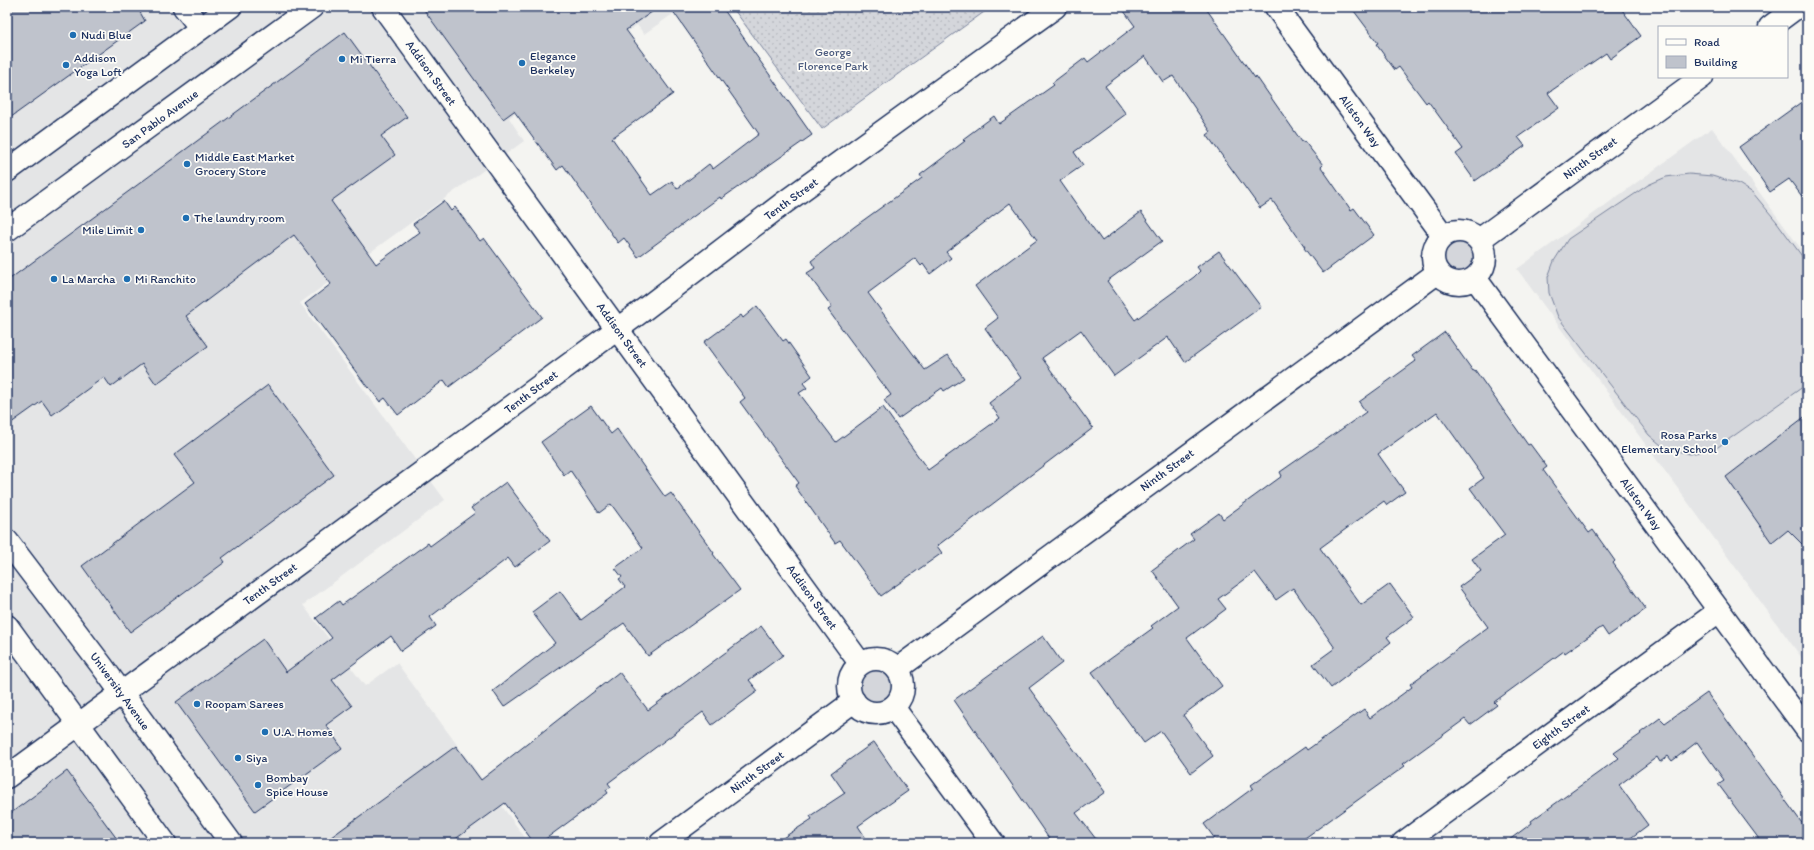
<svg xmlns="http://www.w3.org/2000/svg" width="1814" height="850" viewBox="0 0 1814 850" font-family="Itim,sans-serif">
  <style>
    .built { fill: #e4e5e6 }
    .grass { fill: url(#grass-dots); stroke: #78829c }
    .garden { fill: #d4d6db; stroke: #78829c }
    .building { fill: #bfc3cc; stroke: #1b2f5e }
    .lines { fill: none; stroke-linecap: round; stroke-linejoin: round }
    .minor-casing { stroke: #1b2f5e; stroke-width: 25 }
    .secondary-casing { stroke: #1b2f5e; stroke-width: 25 }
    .primary-casing { stroke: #1b2f5e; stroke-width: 25 }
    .minor { stroke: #fdfcf7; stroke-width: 22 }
    .secondary { stroke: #fdfcf7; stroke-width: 22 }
    .primary { stroke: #fdfcf7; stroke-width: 22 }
    .poi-dot { fill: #1f6fb2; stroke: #fdfcf7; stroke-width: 1.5 }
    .labels { text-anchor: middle; stroke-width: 3.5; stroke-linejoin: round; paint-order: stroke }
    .poi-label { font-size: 12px; fill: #1b2f5e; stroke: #fdfcf7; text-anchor: start }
    .park-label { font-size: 12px; fill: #49597d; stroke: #fdfcf7 }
    .street-label { font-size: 12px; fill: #1b2f5e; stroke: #fdfcf7 }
  </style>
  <defs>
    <pattern id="grass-dots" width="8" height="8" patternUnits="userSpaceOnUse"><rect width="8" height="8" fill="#d4d6db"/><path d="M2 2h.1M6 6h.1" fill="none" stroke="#b5b8be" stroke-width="1.8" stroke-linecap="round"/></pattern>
  </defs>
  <rect width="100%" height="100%" fill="#f4f4f1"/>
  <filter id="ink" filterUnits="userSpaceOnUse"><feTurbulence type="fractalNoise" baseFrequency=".025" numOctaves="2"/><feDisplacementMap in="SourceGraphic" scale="8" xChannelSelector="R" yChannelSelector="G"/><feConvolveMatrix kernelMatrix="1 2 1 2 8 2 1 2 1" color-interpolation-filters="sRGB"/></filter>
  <g filter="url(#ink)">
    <!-- built -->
    <g class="built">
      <path d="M7,7H683L644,34L637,25L509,118L524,141L300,303L445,500L303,605L365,686L397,663L529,843H7Z"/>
      <path d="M1712,128L1807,257V665L1517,269Z"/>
    </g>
    <!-- grass -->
    <path class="grass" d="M732,7H991L822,129Z"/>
    <!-- garden -->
    <g class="garden">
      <path d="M1689,174L1712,176L1739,184L1753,193L1777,222L1807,263V384L1718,447L1704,451L1690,454L1677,451L1661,445L1649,435L1558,317L1549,293L1548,277L1554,261L1568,239L1648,185L1666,177Z"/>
      <circle cx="1458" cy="257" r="18"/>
      <circle cx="876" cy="686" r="18"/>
    </g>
    <!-- building -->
    <g class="building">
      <path d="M7,7H137L145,21L7,120Z"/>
      <path d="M422,7H659L626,30L673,94L612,138L652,195L672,181L677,189L709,164L713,169L759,134L670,7H722L812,135L721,199L720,197L638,257L624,238L618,243L563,165L557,170L514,111L503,119Z"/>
      <path d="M1121,7H1205L1255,78L1256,76L1302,142L1304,141L1323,165L1321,167L1351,210L1354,208L1374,235L1323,273L1304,248L1305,247L1272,200L1260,208L1207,135L1211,132L1173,76L1163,82L1145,56L1105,86L1126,114L1074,152L1083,165L1060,181L1102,241L1141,212L1162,241L1107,281L1135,320L1194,277L1200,271L1197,267L1219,251L1261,307L1185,362L1168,337L1114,376L1081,330L1042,358L1093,428L937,546L942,553L881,596L840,540L835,543L795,486L799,483L740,402L745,398L704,342L741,315L743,318L757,306L783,341L786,339L812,376L803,383L807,388L799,393L836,442L883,407L928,470L1000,418L989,403L1021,378L985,328L998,318L975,286L1037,240L1010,203L946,252L951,258L930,274L923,264L921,266L915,258L868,293L925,370L948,355L964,378L944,391L942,388L898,419L884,400L891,395L828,310L832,307L807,273L815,268L811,261L854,227L922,178L920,175L965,141L963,139L994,116L999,124L1054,85L1052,83L1085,58L1088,62L1135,26Z"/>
      <path d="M1351,7H1620L1641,36L1610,59L1606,53L1548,93L1559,108L1518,137L1525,146L1475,181L1456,154L1463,149L1428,101L1426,103L1399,67L1395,70L1376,44L1378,43Z"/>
      <path d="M345,32L407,117L381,136L395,155L331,201L376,264L420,232L413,224L444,201L451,211L455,207L480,241L484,238L542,317L449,387L444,380L398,415L385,398L380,402L369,387L368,388L305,304L331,284L294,235L186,316L208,346L156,384L142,364L111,387L104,377L52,415L42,401L7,426V281Z"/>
      <path d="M1807,98V203L1789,179L1770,192L1739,147Z"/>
      <path d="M1445,332L1473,371L1475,370L1528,445L1530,444L1547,467L1543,470L1589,533L1593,530L1615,561L1613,563L1646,609L1608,636L1602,627L1565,653L1564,651L1494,702L1497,705L1470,725L1465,719L1403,764L1405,766L1298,843H1218L1204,824L1253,788L1251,785L1305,747L1307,750L1364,709L1370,718L1412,687L1410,684L1488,627L1459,587L1481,571L1472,559L1505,535L1470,488L1484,478L1437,412L1378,454L1405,492L1387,505L1384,501L1320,548L1361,605L1390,584L1414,617L1387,637L1391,642L1331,688L1313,664L1335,648L1293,588L1276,600L1255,572L1218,599L1226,609L1187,638L1222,686L1183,715L1213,756L1191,773L1161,731L1144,743L1092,672L1153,628L1151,626L1178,606L1152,570L1194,539L1190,534L1219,513L1223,519L1282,476L1280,472L1366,412L1359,402L1416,361L1412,356Z"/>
      <path d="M268,385L334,475L222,558L225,562L130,632L82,566L195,482L174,455Z"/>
      <path d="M591,406L611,434L617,429L665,497L671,493L714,553L713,554L740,590L648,656L624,623L504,707L493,691L555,643L532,612L560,591L581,620L625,587L619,579L622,577L615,568L643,548L611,504L599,513L570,470L564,475L541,442Z"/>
      <path d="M1807,415V549L1788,530L1772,543L1726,477Z"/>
      <path d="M506,482L550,541L515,567L508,558L430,617L436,626L401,651L391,636L332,680L352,706L326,725L342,748L255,811L176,702L263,639L286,672L332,638L316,618L339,601L342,605L428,543L430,546L475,513L471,508Z"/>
      <path d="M761,626L783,655L749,680L758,691L712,725L703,712L608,783L611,787L606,790L608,793L540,843H534L505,803L450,843H323L456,746L481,780L619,672L648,710Z"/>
      <path d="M1043,636L1062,663L1029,688L1105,792L1076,813L1099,843H1052L954,700Z"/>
      <path d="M1707,693L1807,830V835L1796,843H1762L1718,784L1724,780L1697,742L1672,761L1668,756L1660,762L1657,757L1619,785L1648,825L1624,843H1505L1532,823L1531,821L1619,758L1614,753L1641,734L1640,733L1660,718L1665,723Z"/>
      <path d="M874,742L908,791L858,826L869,843H775L812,819L810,816L845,793L831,773Z"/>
      <path d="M67,771L120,843H7V816Z"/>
    </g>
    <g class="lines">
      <!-- minor casing -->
      <g class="minor-casing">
        <g id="minor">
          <path d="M184,7L201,28"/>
          <path d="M383,7L860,663"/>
          <path d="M1276,7L1443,235"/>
          <path d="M1770,27L1797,7"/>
          <circle cx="1459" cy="257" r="26"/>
          <path d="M1479,240L1702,77"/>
          <path d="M1475,278L1807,730"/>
          <circle cx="876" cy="686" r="27"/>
          <path d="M897,669L1437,273"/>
          <path d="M893,707L993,843"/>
          <path d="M7,777L642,311L781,205L1055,7"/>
          <path d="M661,843L854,701"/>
          <path d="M1403,843L1719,611"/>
        </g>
      </g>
      <!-- secondary casing -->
      <g class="secondary-casing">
        <g id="secondary">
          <path d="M7,541L102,666L231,843"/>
          <path d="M7,626L165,843"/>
        </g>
      </g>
      <!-- primary casing -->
      <g class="primary-casing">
        <g id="primary">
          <path d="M7,171L230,7"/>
          <path d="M7,230L312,7"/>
        </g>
      </g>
      <!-- minor -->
      <use href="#minor" class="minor"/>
      <!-- secondary -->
      <use href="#secondary" class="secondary"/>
      <!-- primary -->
      <use href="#primary" class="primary"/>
    </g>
  </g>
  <!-- markers -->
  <g class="poi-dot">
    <circle cx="73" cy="35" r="4"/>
    <circle cx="342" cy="59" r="4"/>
    <circle cx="522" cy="63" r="4"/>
    <circle cx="66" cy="65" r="4"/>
    <circle cx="187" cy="164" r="4"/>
    <circle cx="186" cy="218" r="4"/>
    <circle cx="141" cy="230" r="4"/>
    <circle cx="54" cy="279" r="4"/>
    <circle cx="127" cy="279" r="4"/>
    <circle cx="1725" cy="442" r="4"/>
    <circle cx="197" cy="704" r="4"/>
    <circle cx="265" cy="732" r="4"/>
    <circle cx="238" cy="758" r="4"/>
    <circle cx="258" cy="785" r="4"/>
  </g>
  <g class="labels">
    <!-- poi labels -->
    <g class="poi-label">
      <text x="81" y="39">Nudi Blue</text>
      <text x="530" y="60">Elegance<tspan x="530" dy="14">Berkeley</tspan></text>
      <text x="74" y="62">Addison<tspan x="74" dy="14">Yoga Loft</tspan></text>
      <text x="350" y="63">Mi Tierra</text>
      <text x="195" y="161">Middle East Market<tspan x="195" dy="14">Grocery Store</tspan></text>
      <text x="194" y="222">The laundry room</text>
      <text x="133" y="234" text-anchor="end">Mile Limit</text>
      <text x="62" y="283">La Marcha</text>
      <text x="135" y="283">Mi Ranchito</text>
      <text x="1717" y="439" text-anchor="end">Rosa Parks<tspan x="1717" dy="14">Elementary School</tspan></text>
      <text x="205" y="708">Roopam Sarees</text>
      <text x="273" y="736">U.A. Homes</text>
      <text x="246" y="762">Siya</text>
      <text x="266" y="782">Bombay<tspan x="266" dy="14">Spice House</tspan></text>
    </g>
    <!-- park labels -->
    <g class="park-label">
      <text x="833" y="56">George<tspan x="833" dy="14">Florence Park</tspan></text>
    </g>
    <!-- street labels -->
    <g class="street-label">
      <text transform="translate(431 73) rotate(54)" y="4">Addison Street</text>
      <text transform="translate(160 119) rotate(-36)" y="4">San Pablo Avenue</text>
      <text transform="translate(1360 121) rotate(54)" y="4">Allston Way</text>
      <text transform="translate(1590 158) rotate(-36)" y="4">Ninth Street</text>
      <text transform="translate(791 199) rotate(-36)" y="4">Tenth Street</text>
      <text transform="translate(622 335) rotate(54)" y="4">Addison Street</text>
      <text transform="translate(531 392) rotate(-37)" y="4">Tenth Street</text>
      <text transform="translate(1167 470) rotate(-36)" y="4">Ninth Street</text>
      <text transform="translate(1641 504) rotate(54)" y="4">Allston Way</text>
      <text transform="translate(270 584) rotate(-36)" y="4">Tenth Street</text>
      <text transform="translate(812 597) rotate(54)" y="4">Addison Street</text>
      <text transform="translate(120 691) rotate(54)" y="4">University Avenue</text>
      <text transform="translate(1561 727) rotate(-36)" y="4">Eighth Street</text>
      <text transform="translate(757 772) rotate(-36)" y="4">Ninth Street</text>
    </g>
  </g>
  <!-- margin -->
  <rect width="1814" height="850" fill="none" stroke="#fdfcf7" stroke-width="24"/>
  <rect x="12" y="12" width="1790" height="826" fill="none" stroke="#1b2f5e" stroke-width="1.5" filter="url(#ink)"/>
  <!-- legend -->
  <rect x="1658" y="26" width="130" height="52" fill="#fdfcf7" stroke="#a3aaba"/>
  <rect x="1666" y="39" width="20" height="6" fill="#fdfcf7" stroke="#a3aaba"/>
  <text x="1694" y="46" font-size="12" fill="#1b2f5e">Road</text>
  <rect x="1666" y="56" width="20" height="12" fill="#bfc3cc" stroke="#a3aaba"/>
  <text x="1694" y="66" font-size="12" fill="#1b2f5e">Building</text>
</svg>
